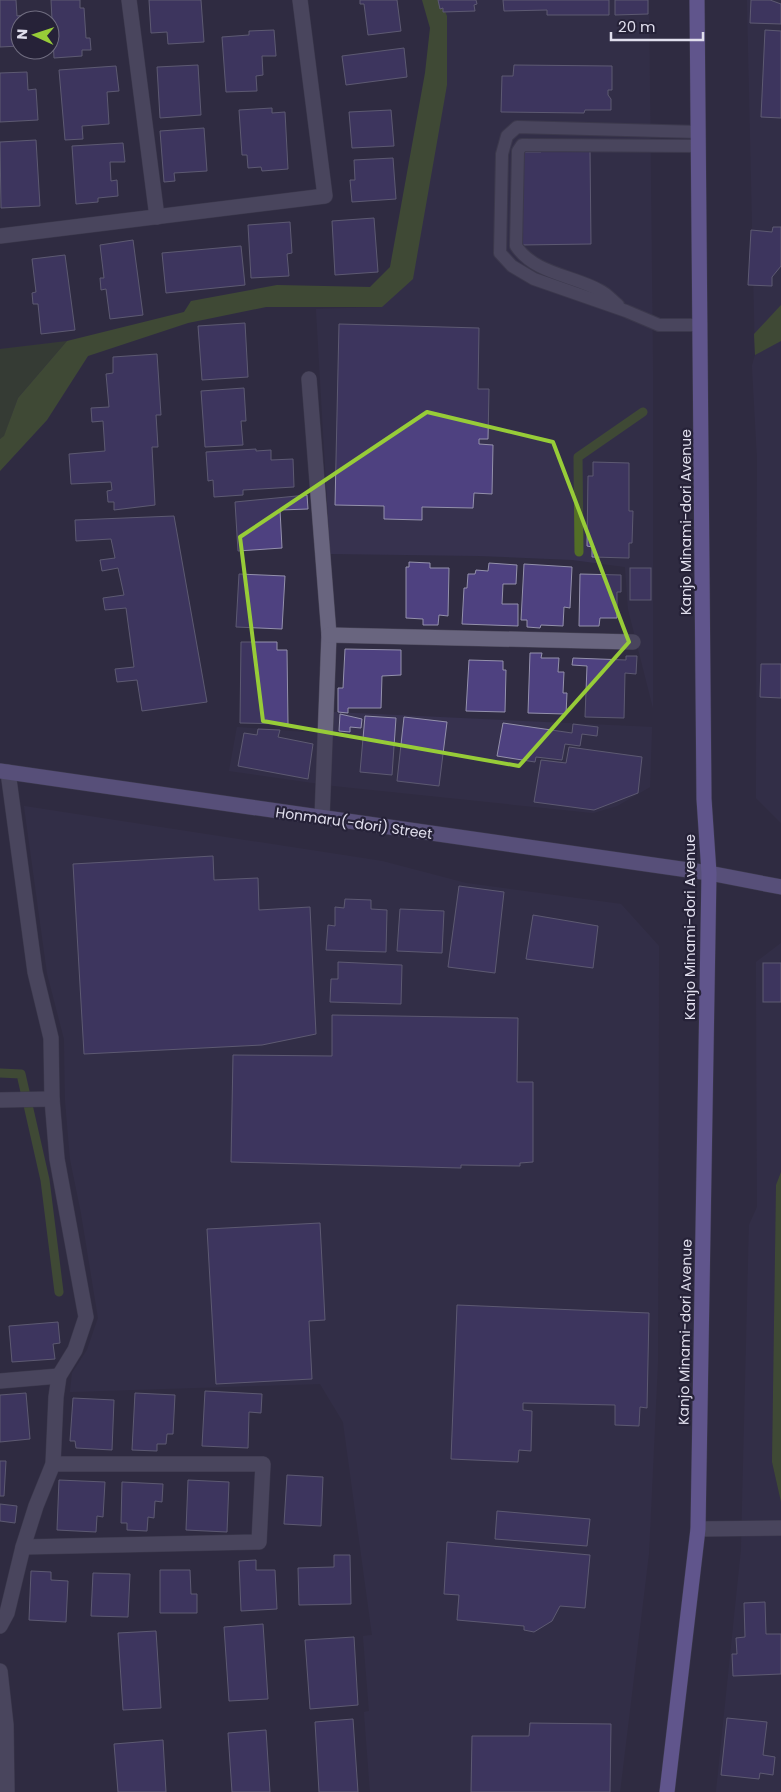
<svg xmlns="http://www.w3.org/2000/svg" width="781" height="1792" viewBox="0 0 781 1792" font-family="Poppins,sans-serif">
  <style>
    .built { fill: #37324f }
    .green { fill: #3d4e25 }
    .water { fill: #536e27 }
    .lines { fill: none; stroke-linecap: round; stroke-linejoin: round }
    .stream { stroke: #536e27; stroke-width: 9 }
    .building { fill: #4e4180; stroke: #9491ac }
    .lane-casing { stroke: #4c495b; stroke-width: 14 }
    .street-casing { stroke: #4c495b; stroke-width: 16 }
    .primary-casing { stroke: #4c495b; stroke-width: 16 }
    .highway-casing { stroke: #4c495b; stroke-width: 16 }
    .lane { stroke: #69657f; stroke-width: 12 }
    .street { stroke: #69657f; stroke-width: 15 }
    .primary { stroke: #877abd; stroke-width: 15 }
    .highway { stroke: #9b88e7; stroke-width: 15 }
    .marked { fill: none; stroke: #97cc38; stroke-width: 4; stroke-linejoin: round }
    .labels { text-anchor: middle; stroke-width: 4.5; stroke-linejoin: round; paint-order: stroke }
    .street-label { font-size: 14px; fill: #e0deed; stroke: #262238 }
  </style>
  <rect width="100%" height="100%" fill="#302c42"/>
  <!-- built -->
  <g class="built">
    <path d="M440,0H649L653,374V708L628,609L625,567L572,560L478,556L330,554L316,309L382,307L436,138L447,85Z"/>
    <path d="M747,0H781V823L756,798L757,457L752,366L755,355Z"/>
    <path d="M334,712L652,727L650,787L617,806L593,813L334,786L229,771L237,727L332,734Z"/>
    <path d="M24,806L382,861L466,883L621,904L659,946L658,1361L649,1553L620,1792H370L364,1712L369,1711L363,1636L372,1635L343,1422L320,1384L70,1392L72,1373L87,1350L98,1318L81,1213L70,1159L65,1100L64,1039L47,973Z"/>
    <path d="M781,943V1172L776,1185L772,1462L781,1502V1792H716L741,1550L749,1225L757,1207L756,962Z"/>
  </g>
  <!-- green -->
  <path class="green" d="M67,341L18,398L4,437L0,439V349Z"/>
  <!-- water -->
  <g class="water">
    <path d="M422,0H440L447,16V85L413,279L382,307H266L188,323L88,356L47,420L0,471V439L4,436L18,398L67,341L184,312L191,301L277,285L370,287L390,267L425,73L430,28Z"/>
    <path d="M781,305V341L755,355L754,334Z"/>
    <path d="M781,1172V1502L772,1462L776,1185Z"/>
  </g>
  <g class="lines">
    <!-- stream -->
    <g class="stream">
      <path d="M579,552L578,457L643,412"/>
      <path d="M0,1073L21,1074L45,1180L59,1292"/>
    </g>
  </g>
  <!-- building -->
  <g class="building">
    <path d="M0,0H16L17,16L24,15L25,20H20V46L0,47Z"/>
    <path d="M51,0H80V8H84L86,38H90L91,50H82V56L54,58Z"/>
    <path d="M149,0H201L204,42L168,44L167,32L151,33Z"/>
    <path d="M360,0H397L401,31L368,35L364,4H360Z"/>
    <path d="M438,0H476L477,4L474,5L475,11L443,12V8L440,9Z"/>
    <path d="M503,0H609V15H547V10L504,11Z"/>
    <path d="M615,0H648V14L615,15Z"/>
    <path d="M751,0H770L781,4V24L750,23Z"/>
    <path d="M274,30L276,56H262L263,75L256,76L257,91L226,92L222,37L249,35V31Z"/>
    <path d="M765,30L781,31V118L761,117Z"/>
    <path d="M404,48L407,77L346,85L342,56Z"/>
    <path d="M198,65L201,115L160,118L157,67Z"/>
    <path d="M514,65L612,66V90H608V95L611,99V110H585L584,113L501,112L502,76H513Z"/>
    <path d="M116,66L119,91L107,92L109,124L82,126L83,139L65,140L59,70Z"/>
    <path d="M27,72L28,90L36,89L38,120L0,122V73Z"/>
    <path d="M272,108V113L285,112L288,169L262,171L261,167L248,168L247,155H242L239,110Z"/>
    <path d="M391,110L394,146L352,148L349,112Z"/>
    <path d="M204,128L207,171L174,173L175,181L164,182L160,131Z"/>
    <path d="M36,140L40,206L1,208L0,142Z"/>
    <path d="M123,143L125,162H110L111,181L117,180L118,196L98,198V202L76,204L72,146Z"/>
    <path d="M541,145L590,151L591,244L520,245L519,152H541Z"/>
    <path d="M393,158L396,199L352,202L350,180H355L354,160Z"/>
    <path d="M374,218L378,272L335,275L332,221Z"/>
    <path d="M290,222L292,253L287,254L289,276L251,278L248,225Z"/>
    <path d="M773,227H781V266L772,277V286L748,285L751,230L772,232Z"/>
    <path d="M133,240L143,315L110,319L106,289L101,290L100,278H104L100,245Z"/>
    <path d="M241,246L245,285L166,293L162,253Z"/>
    <path d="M65,255L75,330L41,334L38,304H33L32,293L36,292L32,259Z"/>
    <path d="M245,323L248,377L202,380L198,326Z"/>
    <path d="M339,324L479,328L478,389H489L488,439H479V444L493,445L492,494L474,493L473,508L422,507V520L384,519V506L335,505Z"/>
    <path d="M157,354L161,415H156L158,447H152L155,505L114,510V502H108L107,491L112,490L111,482L71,484L69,454L105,451L103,421L92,422L91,408L109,407L106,374L113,373V357Z"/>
    <path d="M244,388L246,421H241L243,445L205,447L201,391Z"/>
    <path d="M256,449V451L271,450V460L293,459L294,487L243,490V495L214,497L213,480L208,481L206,452Z"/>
    <path d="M593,462L629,463V511H633L632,543H629V558L592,557V547L587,546L588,476H593Z"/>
    <path d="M307,495L308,509L280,510L282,548L238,551L235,502Z"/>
    <path d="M174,516L207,702L142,711L137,680L117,682L115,669L134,667L126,608L105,610L103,598L124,595L118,568L102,571L100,560L115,558L111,539L76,541L75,520Z"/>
    <path d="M409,562L430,563V568H449L448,616L439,615L438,625H423V619L406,618V567H409Z"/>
    <path d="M489,563L517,565L516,584H503L502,604H518V626L462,624L464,588H467L468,574H475L476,570L488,571Z"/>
    <path d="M524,564L572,567L570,608L564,607L563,626L541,625L540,628L527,627V620H521Z"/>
    <rect x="630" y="568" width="21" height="32"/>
    <path d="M239,574L285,576L282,629L236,627Z"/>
    <path d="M580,574L621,575V592H617V618H600L599,626H579Z"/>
    <path d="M241,642H277V650H287L288,724L240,723Z"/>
    <path d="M345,649L401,650V675L382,676L381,708H348V713L338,712V688H343Z"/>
    <path d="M530,653H542L541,658H559L558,672H564L563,693H567L566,714L528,713Z"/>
    <path d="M626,656H637L636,674L625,673L624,718L585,717L587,666L572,665L573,658L626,660Z"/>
    <path d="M469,660L503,661V670H506L505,712L466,711Z"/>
    <path d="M761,664H781V698L760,697Z"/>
    <path d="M340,714L362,719L361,728L350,727V732L339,731Z"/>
    <path d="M365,716L396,718L392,775L360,772Z"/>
    <path d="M404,717L447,722L439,786L397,781Z"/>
    <path d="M503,723L572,733L573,724L598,727L597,736L582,734L580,746L565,744L562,760L536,757L535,762L497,756Z"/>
    <path d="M258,729L280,730L278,737L313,744L308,779L238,766L244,733L257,735Z"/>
    <path d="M569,747L642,757L638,793L594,810L534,802L541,760L566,763Z"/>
    <path d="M213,856L214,880L258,878L259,910L310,907L316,1034L262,1045L84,1054L73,864Z"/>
    <path d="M459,886L504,892L495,973L448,967Z"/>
    <path d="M345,899L371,900V909L387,910L386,952L326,950L328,925L335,926V907L344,908Z"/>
    <path d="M400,909L444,911L442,953L397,951Z"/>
    <path d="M533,915L598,926L593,968L526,959Z"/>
    <path d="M338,962L402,965L401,1004L330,1002L331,979H338Z"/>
    <rect x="763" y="963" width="18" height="39"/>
    <path d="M332,1015L518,1018L517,1082H533V1162L520,1163V1166L461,1165V1168L231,1162L233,1055L332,1056Z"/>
    <path d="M320,1223L325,1320L309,1321L312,1379L216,1384L207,1229Z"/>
    <path d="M457,1305L649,1313L647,1408L640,1407L639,1426L615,1425V1405L523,1403V1410L532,1411L531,1451L519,1450L518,1462L451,1459Z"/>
    <path d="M58,1322L60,1343L53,1344L55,1359L12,1362L9,1326Z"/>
    <path d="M205,1391L262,1394L261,1413L249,1412L248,1448L202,1446Z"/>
    <path d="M26,1393L30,1439L0,1442V1395Z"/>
    <path d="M135,1393L175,1395L173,1434H167L166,1444H157V1451L132,1450Z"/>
    <path d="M73,1398L114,1400L112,1450L76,1448L75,1441H70Z"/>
    <path d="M0,1461H6L4,1496H0Z"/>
    <path d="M287,1475L323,1477L321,1526L284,1524Z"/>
    <path d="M59,1480L105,1482L103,1517L97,1516L96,1532L57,1530Z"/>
    <path d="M188,1480L229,1482L227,1532L186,1530Z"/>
    <path d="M122,1482L163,1484L162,1502L155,1501L154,1518L148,1517L147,1531L127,1530V1523H121Z"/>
    <path d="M0,1504L17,1506L15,1523L0,1521Z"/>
    <path d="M497,1511L590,1519L587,1546L495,1539Z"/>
    <path d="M447,1542L590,1555L585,1608L560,1606L552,1621L534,1632L524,1630V1626L457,1620L459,1595L444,1594Z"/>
    <path d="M334,1555H350L351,1604L299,1605L298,1568L334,1567Z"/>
    <path d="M256,1560V1570H275L277,1609L241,1611L239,1561Z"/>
    <path d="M160,1570H190L191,1594H197V1613H160Z"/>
    <path d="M31,1571L51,1572V1580L68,1581L66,1622L29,1620Z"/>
    <path d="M93,1573L130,1574L128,1617L91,1616Z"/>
    <path d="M765,1602L766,1634H781V1674L733,1676L732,1654H737L736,1638L745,1637L744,1603Z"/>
    <path d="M263,1624L268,1699L229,1701L224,1627Z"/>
    <path d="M156,1631L161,1708L123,1710L118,1633Z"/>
    <path d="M354,1637L358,1705L310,1709L305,1640Z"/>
    <path d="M727,1718L767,1722L763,1755L775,1757L773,1775L760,1773L759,1779L721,1775Z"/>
    <path d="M353,1719L358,1792H319L315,1722Z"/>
    <path d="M530,1723L611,1724L610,1792H471L472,1736H529Z"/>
    <path d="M266,1730L270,1792H232L228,1733Z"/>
    <path d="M163,1740L166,1792H118L114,1744Z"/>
  </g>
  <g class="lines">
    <!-- lane casing -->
    <g class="lane-casing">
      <g id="lane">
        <path d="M698,132L517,127L507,136L502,154L500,253L512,266L534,279L626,311L659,325H701"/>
        <path d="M618,305C612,300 606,293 599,290C572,275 535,274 516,246L518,151L522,145L699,146"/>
      </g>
    </g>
    <!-- street casing -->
    <g class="street-casing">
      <g id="street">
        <path d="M129,0L157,217"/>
        <path d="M0,236L325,196L300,0"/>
        <path d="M309,379L329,635L322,818"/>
        <path d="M329,635L633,642"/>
        <path d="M0,1100L52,1099"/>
        <path d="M0,1381L59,1376"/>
        <path d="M698,1529L781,1528"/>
        <path d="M23,1547L259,1542L263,1464H53"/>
        <path d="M0,1626L7,1613L23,1547L36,1506L53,1464L56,1397L59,1376L75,1350L86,1317L57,1159L52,1099L51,1038L35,972L8,772"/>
        <path d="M0,1671L6,1725L7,1792"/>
      </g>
    </g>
    <!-- primary casing -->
    <g class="primary-casing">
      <path id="primary" d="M0,771L709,873L781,887"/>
    </g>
    <!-- highway casing -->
    <g class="highway-casing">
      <path id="highway" d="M667,1792L698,1529L709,873L704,799L697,0"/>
    </g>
    <!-- lane -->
    <use href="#lane" class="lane"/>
    <!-- street -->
    <use href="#street" class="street"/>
    <!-- primary -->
    <use href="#primary" class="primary"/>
    <!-- highway -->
    <use href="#highway" class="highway"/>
  </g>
  <!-- marked area -->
  <path d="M0 0H781V1792H0ZM427,412L553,442L629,642L519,766L263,721L240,537Z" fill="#302c42" fill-opacity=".55" fill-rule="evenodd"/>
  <path class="marked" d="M427,412L553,442L629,642L519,766L263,721L240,537Z"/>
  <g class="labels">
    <!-- street labels -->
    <g class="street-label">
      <text transform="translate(686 522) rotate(-90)" y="5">Kanjo Minami-dori Avenue</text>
      <text transform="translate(354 823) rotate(8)" y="5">Honmaru(-dori) Street</text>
      <text transform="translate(690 927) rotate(-90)" y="5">Kanjo Minami-dori Avenue</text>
      <text transform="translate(685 1332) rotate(-89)" y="5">Kanjo Minami-dori Avenue</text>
    </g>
  </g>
  <!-- north arrow -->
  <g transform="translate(35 35) rotate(273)"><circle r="24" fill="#262238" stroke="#706d80"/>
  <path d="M0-4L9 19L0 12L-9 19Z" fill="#97cc38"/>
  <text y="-8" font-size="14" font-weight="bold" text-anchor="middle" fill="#e0deed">N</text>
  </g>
  <!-- scale -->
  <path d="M611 32v8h92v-8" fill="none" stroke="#e0deed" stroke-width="2.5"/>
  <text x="618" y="32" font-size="15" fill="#e0deed" stroke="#262238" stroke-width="4" paint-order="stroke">20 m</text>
</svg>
